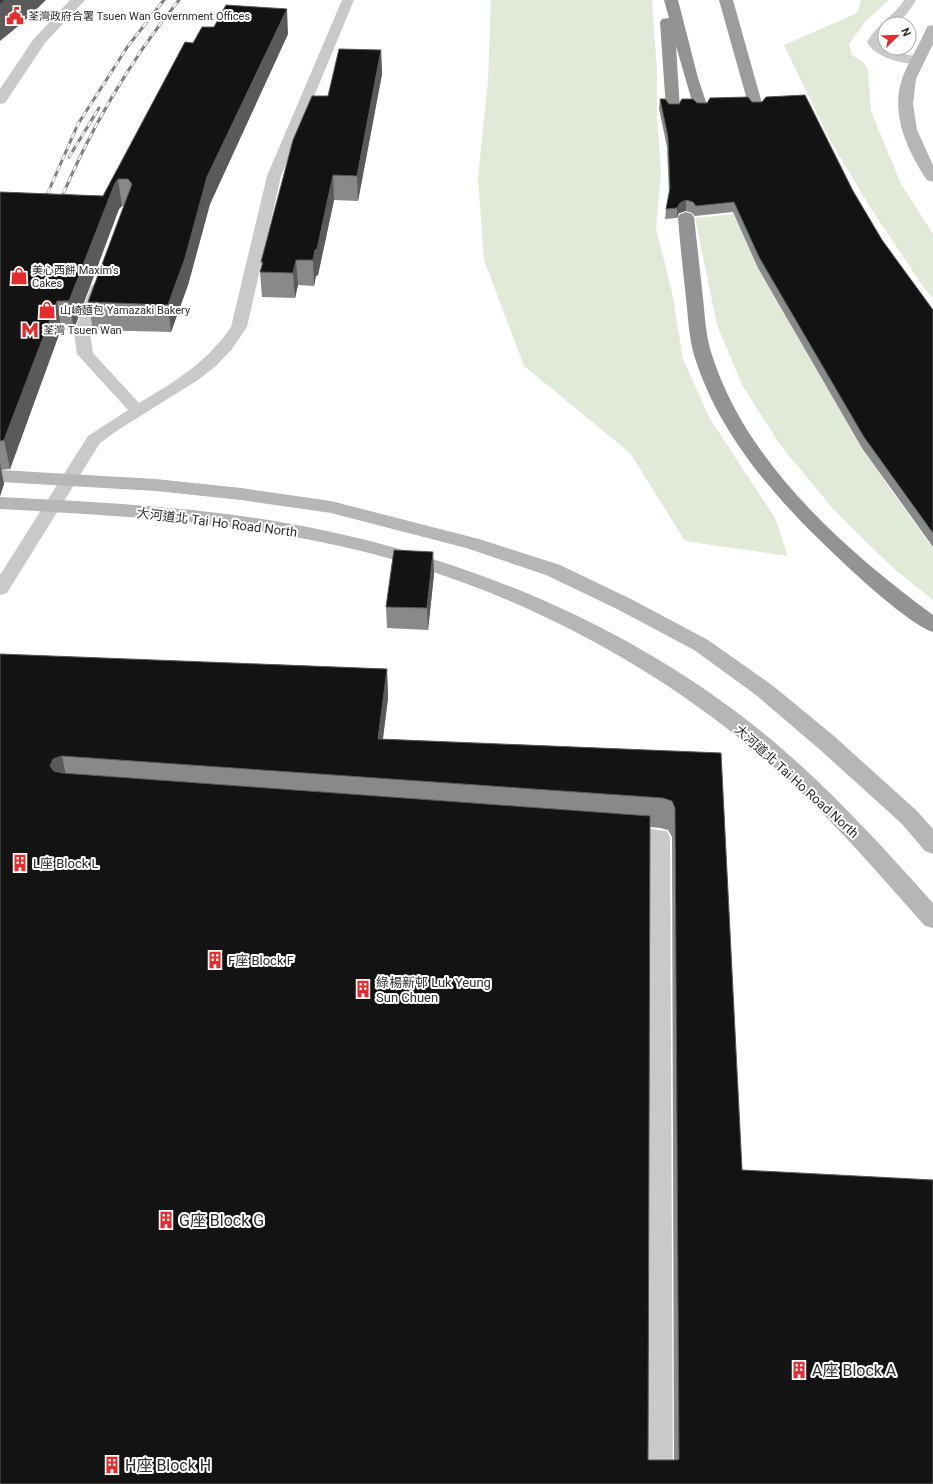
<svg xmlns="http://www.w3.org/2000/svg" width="933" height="1484" viewBox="0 0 933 1484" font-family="Roboto,'Noto Sans TC',sans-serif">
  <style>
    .green { fill: #e1ead9 }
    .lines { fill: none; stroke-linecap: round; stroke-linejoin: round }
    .service { fill: #c9c9c9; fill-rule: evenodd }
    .tertiary { fill: #c9c9c9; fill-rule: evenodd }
    .secondary { fill: #b6b6b6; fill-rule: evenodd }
    .trunk { fill: #9c9c9c; fill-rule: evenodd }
    .motorway { fill: #939393; fill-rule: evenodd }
    .rail-casing { stroke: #818181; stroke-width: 3 }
    .rail { stroke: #fff; stroke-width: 2; stroke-dasharray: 6; stroke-linecap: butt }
    .wall { fill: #898989; fill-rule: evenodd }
    .shaded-wall { fill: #5a5a5a }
    .building { fill: #131313; stroke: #5a5a5a; fill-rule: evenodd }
    .labels { text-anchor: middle; stroke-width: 4; stroke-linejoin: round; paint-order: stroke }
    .far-poi-label { font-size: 11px; fill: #2c2c2c; stroke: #fff; text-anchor: start }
    .street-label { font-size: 13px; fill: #2c2c2c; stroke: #fff }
    .poi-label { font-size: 13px; fill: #2c2c2c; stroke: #fff; text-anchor: start }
    .near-poi-label { font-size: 16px; fill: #2c2c2c; stroke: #fff; text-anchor: start }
  </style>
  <rect width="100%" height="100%" fill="#fff"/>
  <!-- green -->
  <g class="green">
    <path d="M491,0H652L657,70V114L661,173L656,228L672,292L683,359L709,417L775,518L788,556L685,541L630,453L524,366L484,260L478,178L488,79Z"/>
    <path d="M861,0H889L866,21L849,44L852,55L863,62L868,70L871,111L901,184L933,234V298L924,288L870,207L830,140L784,45L857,13Z"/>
    <path d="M733,214L839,408L888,486L933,548V600L894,569L835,511L781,446L742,385L717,325L695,218Z"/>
  </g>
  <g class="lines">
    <!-- service -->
    <g class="service">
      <path d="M342,0H354L281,176L247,327L232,349L216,366L198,380L118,430L100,443L7,593L0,595V575L88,436L128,410L77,354L74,333L91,286L94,283H104L107,286L90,333L93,353L139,403C175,382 208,361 231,327L267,176Z"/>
      <path d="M904,0H916C908,13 902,24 885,24V34L879,42C888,55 909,54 923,57L924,60L923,63C907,67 874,57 867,42C876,25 894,16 904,0Z"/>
      <path d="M623,826L667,831L670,837L673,1484H645L649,844L616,839L613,834L616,829Z"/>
    </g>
    <!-- tertiary -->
    <path class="tertiary" d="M70,0H85L45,43L5,103L0,104V89L33,40Z"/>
    <!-- secondary -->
    <g class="secondary">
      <path d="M933,25V44L916,79L913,104L917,130L933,165V182L927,180C908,152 890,114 902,79C908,62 919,46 926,29L928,26Z"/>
      <path d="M0,470L156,479L241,488L331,501L479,539L560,565L631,599L708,640L772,685L834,736L917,811L933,829V854L925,851L901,823L818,748L756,695L694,650L617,609L546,575L466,548L331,513L241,500L156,491L0,482Z"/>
      <path d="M0,497C93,502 187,506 280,522C457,552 634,625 773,741C831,790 882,846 933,903V928L925,926C871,865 818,803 755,751C631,647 475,572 316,541C212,520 106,515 0,509Z"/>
    </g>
    <!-- trunk -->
    <path class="trunk" d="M719,0H733L763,107L761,110H751L749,107Z"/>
    <!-- motorway -->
    <g class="motorway">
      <path d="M664,0H678L698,78L708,108L706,111H696L694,108L676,46L680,109L678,112H668L666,109L660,22L662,19L669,18Z"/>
      <path d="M686,212L692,214L694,217C697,244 700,271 703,298C705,317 706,337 712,355C746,463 845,550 933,615V632C913,626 866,584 849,568C785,509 720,440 694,355C689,337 688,317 686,298C683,271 680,244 678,217L680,214Z"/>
    </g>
    <!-- rail casing -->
    <g class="rail-casing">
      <g id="rail">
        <path d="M69,157L99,108"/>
        <path d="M43,204L78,124L128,46L164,0"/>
        <path d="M59,204C88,133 130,60 179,0"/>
      </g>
    </g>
    <!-- rail -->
    <use href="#rail" class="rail"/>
  </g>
  <!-- wall -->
  <g class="wall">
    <path d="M288,34L210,204L188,285L171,332L93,330L88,302L124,206H122L119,209L74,329H61L10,469L1,470L4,484L0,496V192L103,196L193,43Z"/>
    <path d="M381,50L382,74L358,201L334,200L318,275L316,276L314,286L298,285L295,298L262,297L260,272L262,266L261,262L328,96Z"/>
    <path d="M660,99L669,104L752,102L853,191L882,240L933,310V547L862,448L758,268L733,212L695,216L692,213L686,211L679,213L677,218L665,219L666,209L669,194L667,147L659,109Z"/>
    <path d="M433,552L434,574L428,630L387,628L386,607Z"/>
    <path d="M0,654L387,669L388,698L383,739L721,753L742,1170L933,1484H0ZM650,827L660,828L668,830L672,837L674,1460H648Z"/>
  </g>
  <!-- shaded-wall -->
  <g class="shaded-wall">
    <path d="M5,0H46L22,23L0,41V4Z"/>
    <path d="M287,9L288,34L210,204L188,285L171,332L168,305L207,177Z"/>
    <path d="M381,50L382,74L358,201L357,176Z"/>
    <path d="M333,175L334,200L318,275L316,276L314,286L313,260Z"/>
    <path d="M118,179L122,206L119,209L74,329L69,301L115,183Z"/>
    <path d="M686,200V211L679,213L677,218V208L680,203Z"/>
    <path d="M296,260L298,285L295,298L293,273Z"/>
    <path d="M57,301L61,329L10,469L4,440Z"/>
    <path d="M0,463L4,484L0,496Z"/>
    <path d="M433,552L434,574L428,630L427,608Z"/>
    <path d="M387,669L388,698L379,768L378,739Z"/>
    <path d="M62,756L68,786L60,788L50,766L53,759Z"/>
  </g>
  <!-- building -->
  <g class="building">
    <path d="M0,0H5L0,4Z"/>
    <path d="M226,5L287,9L207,177L185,258L168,305L88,302L132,184L128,179H118L115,183L69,301H57L4,440L0,441V192L103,196L185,42L193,43L202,27H214Z"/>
    <path d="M339,49L381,50L357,176L333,175L317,249L315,250L313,260H296L293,273L260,272L263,262H261L293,140L312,96H328Z"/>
    <path d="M805,95L853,191L882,240L933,310V533L864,437L759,257L734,202L696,206L693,202L686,200L680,203L677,208L666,209L670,188L668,137L660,99H665L669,104H679L682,99H693L697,103H707L710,98L748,97L752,102H762L766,97Z"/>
    <path d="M394,550L433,552L427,608L386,607Z"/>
    <path d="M0,654L387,669L378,739L721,753L742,1170L933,1180V1484H0ZM62,756L663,798L672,801L675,808L679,1459L677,1460H648L650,816L62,773L54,771L50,766L53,759Z"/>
  </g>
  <!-- icons -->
  <defs>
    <g id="civic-bare" transform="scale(1.38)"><path d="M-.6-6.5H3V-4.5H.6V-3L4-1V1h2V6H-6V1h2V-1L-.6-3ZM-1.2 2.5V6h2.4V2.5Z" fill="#e62b2d" stroke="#fff" stroke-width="2.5" paint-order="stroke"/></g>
    <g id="shop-bare" transform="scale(1.38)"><path d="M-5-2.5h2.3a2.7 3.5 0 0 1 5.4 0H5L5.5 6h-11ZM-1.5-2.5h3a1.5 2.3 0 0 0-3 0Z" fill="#e62b2d" stroke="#fff" stroke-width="2.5" paint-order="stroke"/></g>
    <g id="metro-bare" transform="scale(1.38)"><path d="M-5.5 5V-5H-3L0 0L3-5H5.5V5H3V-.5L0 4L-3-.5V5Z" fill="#e62b2d" stroke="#fff" stroke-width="2.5" paint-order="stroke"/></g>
    <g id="building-bare" transform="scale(1.38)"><path d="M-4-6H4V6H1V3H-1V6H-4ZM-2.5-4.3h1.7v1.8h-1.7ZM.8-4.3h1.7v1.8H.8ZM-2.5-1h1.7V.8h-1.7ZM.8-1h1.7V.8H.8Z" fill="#e62b2d" stroke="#fff" stroke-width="2.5" paint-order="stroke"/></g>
  </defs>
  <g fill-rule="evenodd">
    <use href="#civic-bare" x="15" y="16"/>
    <use href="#shop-bare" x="19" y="276"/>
    <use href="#shop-bare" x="47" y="310"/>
    <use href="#metro-bare" x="30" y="330"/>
    <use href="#building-bare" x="20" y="863"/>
    <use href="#building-bare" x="215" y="960"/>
    <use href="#building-bare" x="363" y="989"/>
    <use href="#building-bare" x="166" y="1220"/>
    <use href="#building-bare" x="799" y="1370"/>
    <use href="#building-bare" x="112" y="1465"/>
  </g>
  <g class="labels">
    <!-- far-poi labels -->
    <g class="far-poi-label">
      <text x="28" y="20">荃灣政府合署 Tsuen Wan Government Offices</text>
      <text x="32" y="274">美心西餅 Maxim's<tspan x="32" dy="13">Cakes</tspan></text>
      <text x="60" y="314">山崎麵包 Yamazaki Bakery</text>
      <text x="43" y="334">荃灣 Tsuen Wan</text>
    </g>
    <!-- street labels -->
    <g class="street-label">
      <text transform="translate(217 522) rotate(7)" y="5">大河道北 Tai Ho Road North</text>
      <text transform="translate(797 781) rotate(42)" y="5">大河道北 Tai Ho Road North</text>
    </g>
    <!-- poi labels -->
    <g class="poi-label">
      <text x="33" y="868">L座 Block L</text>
      <text x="228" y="965">F座 Block F</text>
      <text x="376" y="987">綠楊新邨 Luk Yeung<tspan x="376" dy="15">Sun Chuen</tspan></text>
    </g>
    <!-- near-poi labels -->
    <g class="near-poi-label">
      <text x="179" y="1226">G座 Block G</text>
      <text x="812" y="1376">A座 Block A</text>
      <text x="125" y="1471">H座 Block H</text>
    </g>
  </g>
  <!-- north arrow -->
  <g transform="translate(897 36) rotate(67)"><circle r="19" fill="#ffffff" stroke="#ababab"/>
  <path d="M0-3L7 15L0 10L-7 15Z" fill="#e62b2d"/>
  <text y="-6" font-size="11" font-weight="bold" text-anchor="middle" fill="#2c2c2c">N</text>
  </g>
</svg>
